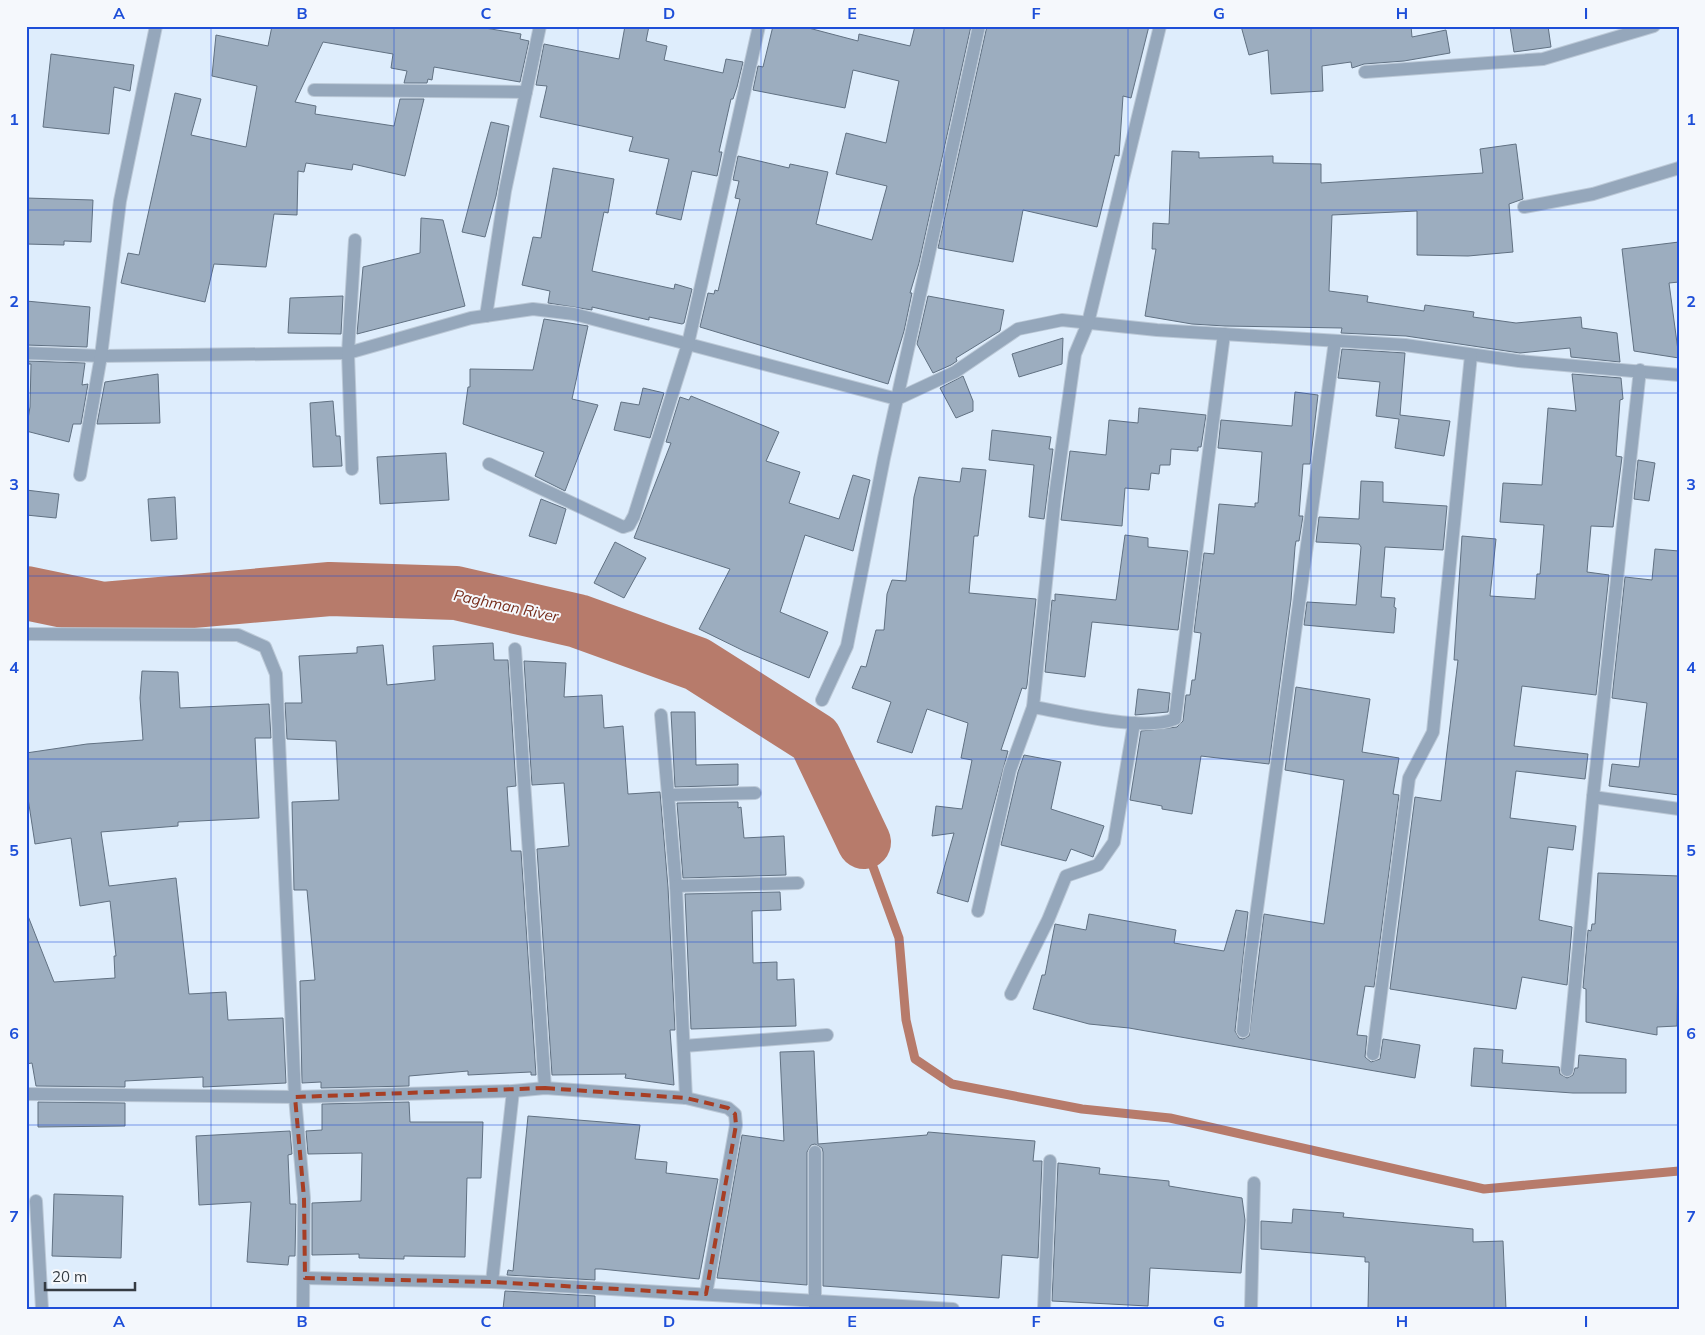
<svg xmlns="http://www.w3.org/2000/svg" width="1705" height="1335" viewBox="0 0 1705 1335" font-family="Mulish,sans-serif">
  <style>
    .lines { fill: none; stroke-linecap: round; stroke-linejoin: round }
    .stream { stroke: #b77b6b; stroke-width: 9 }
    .river { stroke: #b77b6b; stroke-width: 54 }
    .building { fill: #9cadbf; stroke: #617182 }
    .minor-casing { stroke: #bcc9d7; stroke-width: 14 }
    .minor { stroke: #95a7bb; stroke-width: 12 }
    .marked { fill: none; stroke: #a73e24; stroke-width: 4; stroke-dasharray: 10 6; stroke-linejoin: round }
    .grid { fill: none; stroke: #1d4ed8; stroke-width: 1; stroke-opacity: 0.55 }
    .labels { text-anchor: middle; stroke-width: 4; stroke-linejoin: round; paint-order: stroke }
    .water-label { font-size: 15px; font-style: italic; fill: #752b19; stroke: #f5f8fc }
    .neatline { fill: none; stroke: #1d4ed8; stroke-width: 2 }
    .grid-label { font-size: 16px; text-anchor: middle; font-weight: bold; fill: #1d4ed8 }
  </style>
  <rect width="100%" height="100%" fill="#deedfc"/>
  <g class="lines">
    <!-- stream -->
    <path class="stream" d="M864,842L899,938L906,1020L915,1059L952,1084L1082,1109L1170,1118L1484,1189L1679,1171"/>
    <!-- river -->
    <path class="river" d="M26,593L103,609L330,589L456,593L578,621L697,664L815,739L864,842"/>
  </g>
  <!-- building -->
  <g class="building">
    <path d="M272,26H473L521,34L520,39L529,41L520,82L434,67L432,80L428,79L427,83H404L407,71L391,68L393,54L323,42L295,102L316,106L315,114L394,126L400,99H424L405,176L353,164L352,170L306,163L304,172L298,171L297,215L274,214L266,267L214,264L205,302L121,283L128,253L139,255L175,93L201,99L191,135L246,147L257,86L212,76L216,35L268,46Z"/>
    <path d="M625,26H649L646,41L667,46L664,60L723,73L726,59L743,62L737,87L733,99H731L719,152H722L717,176L692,171L681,220L656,214L669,159L629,151L633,137L540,117L547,86L536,85L544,44L619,59Z"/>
    <path d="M773,26H801L858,41L859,34L910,46L915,26H971L919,263L910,293H912L904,331L888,384L700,327L708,293L714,294L715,290L718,291L740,199L735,198L739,181L733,180L738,156L789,168L790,164L828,172L816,224L872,240L887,186L836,174L846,133L886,143L899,81L853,70L845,108L753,90L758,66L763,67Z"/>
    <path d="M987,26H1149L1131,98L1123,96L1119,156L1115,155L1097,227L1023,210L1013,262L938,248Z"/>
    <path d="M1241,26H1411L1412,37L1446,30L1450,53L1404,61L1364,64L1352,68L1351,62L1322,66L1323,91L1271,94L1268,50L1249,55Z"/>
    <path d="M1510,26H1548L1551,47L1514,52Z"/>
    <path d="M51,54L134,65L130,91L114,87L109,134L43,127Z"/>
    <path d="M491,122L509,126L496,196L485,237L462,232Z"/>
    <path d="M1516,144L1523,199L1509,204L1513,252L1468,256L1417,255V211L1332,215L1329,291L1368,296L1367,302L1424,311L1425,305L1474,312L1473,317L1516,323L1581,317L1582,328L1617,333L1620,362L1571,357L1570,348L1520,353L1406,336L1341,333L1342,328L1225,326L1192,324L1145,316L1156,249H1152L1153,223L1169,224L1172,151L1199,152V158L1273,156V163L1321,164V183L1483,173L1480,149Z"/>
    <path d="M553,168L614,179L608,213L604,212L592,271L674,289L675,284L692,289L684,323L682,324L649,317V320L592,307V310L548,303L550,291L522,285L533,237L541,238Z"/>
    <path d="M26,198L93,200L91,242L64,241V245L26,244Z"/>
    <path d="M421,218L443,220L465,306L357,334L363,267L420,253Z"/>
    <path d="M1679,242V282L1669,283L1679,358L1634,351L1622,249Z"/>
    <path d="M343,296L341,334L288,333L290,298Z"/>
    <path d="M928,296L1004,310L1000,331L956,358L957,361L951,365L933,373L917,344Z"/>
    <path d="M26,301L90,307L87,347L26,345Z"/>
    <path d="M544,319L588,326L572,399L598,405L565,491L535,476L544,452L463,424L468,387H470V369L533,370Z"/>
    <path d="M1063,338L1062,364L1019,377L1012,354Z"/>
    <path d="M1342,349L1405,353L1400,415L1450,421L1444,456L1395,448L1399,419L1376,416L1380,382L1338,378Z"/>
    <path d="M26,361L85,363L82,385L88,384L81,424H73L69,442L26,431L30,407L31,364H26Z"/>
    <path d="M158,374L160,423L97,424L105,382Z"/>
    <path d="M1572,374L1621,378L1623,399L1620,400L1616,456L1622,457L1613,527L1591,526L1587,572L1609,575L1596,695L1522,686L1514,746L1588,754L1585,779L1516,771L1510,818L1576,826L1573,850L1548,847L1539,920L1572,927L1567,985L1522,977L1516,1009L1390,989L1415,797L1441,801L1458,660H1454L1462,536L1496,539L1490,596L1535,599L1537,574H1540L1544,525L1500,522L1503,483L1542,485L1548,408L1576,411Z"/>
    <path d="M963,376L973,401V411L956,418L940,388Z"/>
    <path d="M643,388L664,393L650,438L614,430L621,402L639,405Z"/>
    <path d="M1295,392L1318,395L1310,464H1303L1299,516H1303L1299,541H1296L1295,547L1291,600L1269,764L1201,756L1192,814L1162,809V806L1130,800L1141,731L1177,727L1183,721L1186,695H1190L1192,680H1195L1201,633L1194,632L1204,553L1214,554L1219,504L1255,507V503H1258L1262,452L1218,448L1221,420L1292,426Z"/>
    <path d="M691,396L779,432L766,461L800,472L789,503L839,519L853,475L870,480L853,551L805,535L780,612L828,632L809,678L744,651L699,629L730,569L634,538L671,443L666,442L680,397L689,400Z"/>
    <path d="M333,401L336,436H340L342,466L313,467L310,403Z"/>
    <path d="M1139,408L1206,415L1201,447H1198V451L1171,449L1170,465H1160L1159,474L1151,473L1149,490L1125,488L1122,526L1061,520L1070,451L1106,455L1109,420L1138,423Z"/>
    <path d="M992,430L1051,437L1049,449H1053L1044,519L1029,517L1034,465L989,460Z"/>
    <path d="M446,453L449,500L380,504L377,457Z"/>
    <path d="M1638,460L1655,463L1649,501L1634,499Z"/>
    <path d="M962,468L986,470L978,536H974L969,593L1036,599L1027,685L1026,689L1022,688L1001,750L1008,751L968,902L937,893L954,833L932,836L936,806L962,809L972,760L961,758L968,723L927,709L912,753L877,742L891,702L852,688L861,666L866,667L876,630H884L887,594L892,580L906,581L914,497L919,477L960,482Z"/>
    <path d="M1361,481L1383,482V502L1447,506L1443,550L1385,547L1381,597L1395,598L1394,607L1396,608L1394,633L1304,625L1307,602L1356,605L1361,547L1359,544L1316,542L1319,517L1359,519Z"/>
    <path d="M26,490L59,494L56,518L26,515Z"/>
    <path d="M175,497L177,539L151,541L148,499Z"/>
    <path d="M541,499L566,509L556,544L529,536Z"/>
    <path d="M1125,535L1148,538V547L1188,551L1178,630L1092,622L1085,677L1045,672L1052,600L1055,601V594L1116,600Z"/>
    <path d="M615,542L646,558L624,598L594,583Z"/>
    <path d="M1655,549L1679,551V795L1609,786L1612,764L1639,767L1647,703L1612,698L1625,577L1652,580Z"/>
    <path d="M493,643L494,660H508L516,786L507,787L511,851H521L536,1075H531V1072L468,1075V1071L409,1076V1086L321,1088V1082L302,1083L300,981L315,980L307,890H294L292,802L339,800L336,741L287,739L285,703H302L299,656L357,653V647L383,645L387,685L435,680L433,646Z"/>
    <path d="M524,661L566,663L564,697L602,695L604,728L623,726L628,794L660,792L668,887L675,1030H670L674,1085L625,1078L626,1074L552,1075L537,849L569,846L564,783L532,785Z"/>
    <path d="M142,671L178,672L180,708L269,704L271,738H255L259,818L178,822V826L101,832L109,886L176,878L189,994L226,992L228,1020L283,1018L286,1083L203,1087V1077L125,1081V1087L36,1086L32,1063L26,1064V916H28L54,982L115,978L114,956H116L110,901L80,906L71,838L35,844L26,785V753L87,744L143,740L140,698Z"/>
    <path d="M1296,687L1370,699L1362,752L1399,758L1393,794L1399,795L1374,987L1365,986L1357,1035L1367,1036L1365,1057L1371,1062L1380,1059L1383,1039L1420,1045L1415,1078L1129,1028L1089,1024L1033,1009L1042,975H1045L1055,924L1086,930L1089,914L1176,930L1174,943L1224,951L1236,910L1248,912L1235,1031L1239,1038L1243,1039L1249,1036L1264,914L1324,924L1344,780L1285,770Z"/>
    <path d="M1138,689L1170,693L1168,712L1135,715Z"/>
    <path d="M671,712H695L696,765L738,764V785L675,787Z"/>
    <path d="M1024,755L1061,762L1051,809L1104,826L1093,857L1071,849L1066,861L1001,845L1018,772Z"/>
    <path d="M738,802V808L741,807L744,838L784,836L786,875L683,878L677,803Z"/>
    <path d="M1598,873L1679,876L1677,1026L1657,1027V1035L1586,1022V989L1583,988L1588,930L1591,931L1592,924H1595Z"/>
    <path d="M780,892L781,910L752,911L753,963L777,962V980L794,979L796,1026L691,1029L685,894Z"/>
    <path d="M1474,1048L1503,1050L1502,1063L1559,1067L1560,1074L1567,1078L1573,1075L1575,1068H1578L1579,1055L1626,1059V1093H1573L1471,1086Z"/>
    <path d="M814,1051L818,1144L927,1135L928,1132L1035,1141L1033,1161H1042L1038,1258L1002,1255L999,1298L823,1286V1152L822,1148L815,1144L811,1145L807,1152V1285L717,1278L742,1135L784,1141L780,1052Z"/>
    <path d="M38,1102L125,1103V1126L38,1127Z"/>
    <path d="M409,1102L410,1122H483L481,1178H467L465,1257L404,1256V1259L359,1258V1254L312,1255V1203L361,1201L362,1153L308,1154L306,1131L322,1130V1104Z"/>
    <path d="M528,1116L640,1125L635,1159L667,1162L666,1173L718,1179L699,1279L601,1269H595V1280L507,1275L508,1270L513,1271Z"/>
    <path d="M290,1131L292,1154L288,1155L290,1204H296L295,1256H289L288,1265L247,1262L251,1202L199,1205L196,1136Z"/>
    <path d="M1058,1163L1100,1168L1099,1174L1169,1181V1186L1242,1198L1245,1220L1241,1273L1150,1268L1148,1306L1052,1301Z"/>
    <path d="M54,1194L123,1196L121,1258L52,1256Z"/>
    <path d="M1293,1209L1344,1213L1343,1217L1473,1229V1242L1503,1241L1506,1309H1368L1369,1262H1365V1257L1261,1249V1221L1292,1223Z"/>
    <path d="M505,1291L595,1296V1309H503Z"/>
  </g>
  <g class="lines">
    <!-- minor casing -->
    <g class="minor-casing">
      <g id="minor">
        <path d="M1365,72L1543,59L1654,26"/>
        <path d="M314,90L526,92"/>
        <path d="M1524,207L1593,194L1679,168"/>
        <path d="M486,316L505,191L540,26"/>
        <path d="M26,353L101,356L348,353L471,318L533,309L574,314L897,399L955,372L1018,329L1062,320L1157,330L1405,345L1519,361L1679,375"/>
        <path d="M489,464L623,527L629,525L634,516L688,344L759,26"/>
        <path d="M352,469L348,353L355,240"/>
        <path d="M80,475L101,356L120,201L156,26"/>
        <path d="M26,634L238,635L265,647L276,674L295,1097L304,1198L303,1309"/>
        <path d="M515,649L545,1088"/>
        <path d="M822,700L847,646L884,458L979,26"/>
        <path d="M1033,707C1070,713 1142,732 1175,719L1224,334"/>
        <path d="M661,715L676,886L686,1098"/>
        <path d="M668,795L755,793"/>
        <path d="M1593,797L1679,809"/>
        <path d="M676,886L798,883"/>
        <path d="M978,911L1010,770L1033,707L1055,496L1075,354L1088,323L1160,26"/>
        <path d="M1011,994L1048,920L1066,876L1098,865L1114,842L1134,723"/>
        <path d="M1243,1031L1250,960L1335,341"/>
        <path d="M684,1046L827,1035"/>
        <path d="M1373,1054L1409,778L1433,732L1471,355"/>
        <path d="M1567,1070L1593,797L1640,370"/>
        <path d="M26,1094L295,1097L513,1091L545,1088L686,1098L728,1108L735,1114L736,1125L706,1294"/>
        <path d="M815,1152V1309"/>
        <path d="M36,1201L42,1309"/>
        <path d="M305,1278L492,1282L953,1309"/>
        <path d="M492,1282L513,1091"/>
        <path d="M1044,1309L1050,1161"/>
        <path d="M1251,1309L1254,1183"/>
      </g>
    </g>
    <!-- minor -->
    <use href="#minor" class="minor"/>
  </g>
  <!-- marked area -->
  <path class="marked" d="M545,1088L686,1098L728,1108L735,1114L736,1125L706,1294L492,1282L305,1278L304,1198L295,1097Z"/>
  <!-- grid -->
  <path class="grid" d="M211,26V1309M394,26V1309M578,26V1309M761,26V1309M944,26V1309M1128,26V1309M1311,26V1309M1494,26V1309M26,210H1679M26,393H1679M26,576H1679M26,759H1679M26,942H1679M26,1125H1679"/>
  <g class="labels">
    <!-- water labels -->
    <g class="water-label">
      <text transform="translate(506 606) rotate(12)" y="5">Paghman River</text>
    </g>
  </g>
  <!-- border -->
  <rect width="1705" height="1335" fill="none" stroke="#f5f8fc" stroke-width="55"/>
  <!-- scale -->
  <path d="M45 1282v8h90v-8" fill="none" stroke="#343b42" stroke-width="2.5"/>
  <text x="52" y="1282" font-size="15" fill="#343b42" stroke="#f5f8fc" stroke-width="4" paint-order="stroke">20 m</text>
  <rect x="28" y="28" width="1650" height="1280" class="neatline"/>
  <g class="grid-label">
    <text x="119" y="19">A</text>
    <text x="302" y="19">B</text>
    <text x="486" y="19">C</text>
    <text x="669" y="19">D</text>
    <text x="852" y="19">E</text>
    <text x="1036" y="19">F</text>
    <text x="1219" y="19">G</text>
    <text x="1402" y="19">H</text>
    <text x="1586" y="19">I</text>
    <text x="14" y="125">1</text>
    <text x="1691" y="125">1</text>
    <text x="14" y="307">2</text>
    <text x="1691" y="307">2</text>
    <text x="14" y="490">3</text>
    <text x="1691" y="490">3</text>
    <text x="14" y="673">4</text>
    <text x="1691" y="673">4</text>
    <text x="14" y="856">5</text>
    <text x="1691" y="856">5</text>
    <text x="14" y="1039">6</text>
    <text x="1691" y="1039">6</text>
    <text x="14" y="1222">7</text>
    <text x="1691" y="1222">7</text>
    <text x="119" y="1327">A</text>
    <text x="302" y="1327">B</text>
    <text x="486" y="1327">C</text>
    <text x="669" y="1327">D</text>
    <text x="852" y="1327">E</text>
    <text x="1036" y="1327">F</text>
    <text x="1219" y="1327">G</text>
    <text x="1402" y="1327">H</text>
    <text x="1586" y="1327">I</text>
  </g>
</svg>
